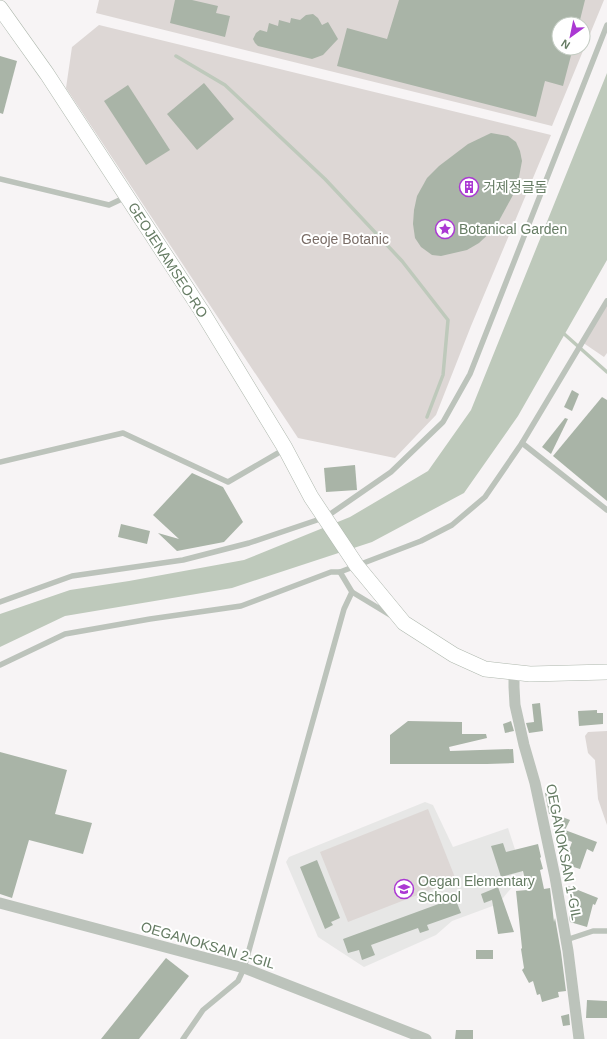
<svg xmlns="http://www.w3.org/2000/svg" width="607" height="1039" viewBox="0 0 607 1039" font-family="Helvetica,'Noto Sans KR',sans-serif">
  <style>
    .built { fill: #e7e7e6 }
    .green { fill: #ddd7d5; fill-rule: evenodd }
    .water { fill: #bec9bb }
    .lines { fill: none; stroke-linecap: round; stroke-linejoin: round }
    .stream { stroke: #bec9bb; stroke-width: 3.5 }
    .building { fill: #a9b4a7 }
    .secondary-casing { stroke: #afb8ae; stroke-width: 16 }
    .lane { stroke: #bcc3bb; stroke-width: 5.5 }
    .street { stroke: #bcc3bb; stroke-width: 11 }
    .secondary { stroke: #fff; stroke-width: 15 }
    .labels { text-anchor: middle; stroke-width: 4; stroke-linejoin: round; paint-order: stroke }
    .poi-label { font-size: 14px; fill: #667c64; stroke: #fff; text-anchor: start }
    .park-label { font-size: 14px; fill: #7a6d67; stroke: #fff }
    .street-label { font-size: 14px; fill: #667c64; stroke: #fff }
  </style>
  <rect width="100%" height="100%" fill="#f7f4f5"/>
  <!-- built -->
  <path class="built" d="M425,802L433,805L453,847L508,828L523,874L498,904L452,921L436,935L364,967L318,937L286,862L289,857Z"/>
  <!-- green -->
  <g class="green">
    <path d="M99,0H604L552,126L96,13ZM559,24H583V48H559Z"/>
    <path d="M99,25L551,135L471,326L436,415L395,458L298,438L66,88L72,47Z"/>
    <path d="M607,301V353L604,357L582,342Z"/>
    <path d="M607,731V825L598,799L595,760L588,753L585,736L588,732Z"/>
    <path d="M428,809L456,880L348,922L320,852Z"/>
  </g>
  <!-- water -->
  <path class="water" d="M607,73V260L518,416L464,493L372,542L232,588L65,616L0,647V614L70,590L129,581L244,560L350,517L428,471L471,410Z"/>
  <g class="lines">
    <!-- stream -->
    <g class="stream">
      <path d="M176,56L225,85L325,179L402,261L448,320L443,375L427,417"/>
      <path d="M562,332L607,372"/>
    </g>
  </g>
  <!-- building -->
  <g class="building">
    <path d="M175,0H192L218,6L216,13L230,16L225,37L170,23Z"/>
    <path d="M399,0H585L579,24H559V48H573L563,86L545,81L536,117L337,66L347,28L387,39Z"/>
    <path d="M313,14L318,18L322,25L328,22L338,39L323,55L312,59L258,46L255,43L253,39L256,33L260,30L267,32L269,23L278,26L279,20L290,23L291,18L300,20L306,15Z"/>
    <path d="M0,56L17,61L3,114L0,113Z"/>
    <path d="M204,83L234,119L197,150L167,114Z"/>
    <path d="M128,85L170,150L146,165L104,101Z"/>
    <path d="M491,133L508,136L516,142L520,151L522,161L519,177L513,195L495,228L479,243L467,250L441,256L432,255L421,247L415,238L413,224L414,210L417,196L427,178L439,166L468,144Z"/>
    <path d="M572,390L579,394L572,411L564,407Z"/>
    <path d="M602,397L607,400V501L553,456Z"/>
    <path d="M565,418L568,419L551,454L542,447Z"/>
    <path d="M355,465L357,490L326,492L324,468Z"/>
    <path d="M192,473L223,487L243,522L224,542L177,551L158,533L179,539L153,515Z"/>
    <path d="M121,524L150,531L147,544L118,537Z"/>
    <path d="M540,703L543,731L529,733L526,723L534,722L532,704Z"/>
    <path d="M597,710V713H603V724L579,726L578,711Z"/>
    <path d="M408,721L462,722V734H486L487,738L449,747L450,751L513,749L514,763L487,764H390V735Z"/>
    <path d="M511,721L514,731L505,733L503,724Z"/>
    <path d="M0,752L67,770L55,814L92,823L83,854L29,840L12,898L0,894Z"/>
    <path d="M554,791L557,802L559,801L561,811L549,814L545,793Z"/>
    <path d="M560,816L570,820L565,830L597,842L593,852L587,849L580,869L564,864L572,842L553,834Z"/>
    <path d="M503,843L506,852L538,844L541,857L540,858L543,869L540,870L544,889L550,888L554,922L555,918L561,952L566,991L558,992L559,997L542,1002L540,994L537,995L533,981L529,983L522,970L524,968L521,949L522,948L516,891L527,890L523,871L501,877L491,846Z"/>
    <path d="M317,860L340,918L331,922L333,925L325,929L300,867Z"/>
    <path d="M568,886L598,898L595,905L593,904L587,927L570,922L569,917L575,897L565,893Z"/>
    <path d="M498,887L514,932L498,934L492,900L484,903L481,894Z"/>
    <path d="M455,898L461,913L427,925L429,930L420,933L418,928L371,945L375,955L362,960L359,950L348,953L343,939Z"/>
    <rect x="476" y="950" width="17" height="9"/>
    <path d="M166,958L189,976L139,1039H101Z"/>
    <path d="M587,1000L607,1001V1018H586Z"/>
    <path d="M569,1014L570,1025L563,1026L561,1016Z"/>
    <path d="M456,1030H473V1039H455Z"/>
  </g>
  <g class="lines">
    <!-- secondary casing -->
    <g class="secondary-casing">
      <path id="secondary" d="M0,8L47,74L201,310L285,448L311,497L357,566L404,623L454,655L485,669L530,674L607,672"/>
    </g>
    <!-- lane -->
    <g class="lane">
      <path d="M0,179L109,205L126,197"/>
      <path d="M522,443L607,510"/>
      <path d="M0,462L123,433L228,482L285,449"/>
      <path d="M352,592L390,615"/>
      <path d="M0,602L72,576L183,560L249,543L326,517L391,472L443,422L470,374L607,25"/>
      <path d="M0,665L65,634L150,619L241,606L331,572H340"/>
      <path d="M566,940L593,931H607"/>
      <path d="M183,1039L203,1010L238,981L244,968L344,609L352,592L340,572L421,541L452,525L485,497L522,443L607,301"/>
    </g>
    <!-- street -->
    <g class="street">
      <path d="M514,673V687L515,705L524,745L535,783L555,877L568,951L579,1039"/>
      <path d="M0,903L244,968L426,1039"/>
    </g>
    <!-- secondary -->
    <use href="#secondary" class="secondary"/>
  </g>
  <!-- icons -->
  <defs>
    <g id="building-ring" transform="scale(1)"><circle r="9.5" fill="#fff" stroke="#ab38d3" stroke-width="1.5"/><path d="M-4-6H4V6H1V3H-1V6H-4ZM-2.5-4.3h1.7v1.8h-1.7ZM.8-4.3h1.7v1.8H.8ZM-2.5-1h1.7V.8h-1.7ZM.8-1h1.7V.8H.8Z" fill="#ab38d3"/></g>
    <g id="sight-ring" transform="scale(1)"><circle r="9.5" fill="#fff" stroke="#ab38d3" stroke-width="1.5"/><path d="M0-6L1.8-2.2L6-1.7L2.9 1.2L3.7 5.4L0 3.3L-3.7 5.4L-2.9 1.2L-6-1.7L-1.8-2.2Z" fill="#ab38d3"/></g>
    <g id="school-ring" transform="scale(1)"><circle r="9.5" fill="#fff" stroke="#ab38d3" stroke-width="1.5"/><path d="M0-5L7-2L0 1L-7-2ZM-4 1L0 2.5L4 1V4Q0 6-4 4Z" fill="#ab38d3"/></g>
  </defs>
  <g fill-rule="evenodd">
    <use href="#building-ring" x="469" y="187"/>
    <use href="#sight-ring" x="445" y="229"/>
    <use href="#school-ring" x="404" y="889"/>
  </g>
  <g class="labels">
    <!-- poi labels -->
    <g class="poi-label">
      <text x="483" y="192">거제정글돔</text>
      <text x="459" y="234">Botanical Garden</text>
      <text x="418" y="886">Oegan Elementary<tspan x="418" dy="16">School</tspan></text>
    </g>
    <!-- park labels -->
    <g class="park-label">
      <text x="345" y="244">Geoje Botanic</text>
    </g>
    <!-- street labels -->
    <g class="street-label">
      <text transform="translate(168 260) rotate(57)" y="5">GEOJENAMSEO-RO</text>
      <text transform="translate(564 852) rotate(79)" y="5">OEGANOKSAN 1-GIL</text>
      <text transform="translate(208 945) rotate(16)" y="5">OEGANOKSAN 2-GIL</text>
    </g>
  </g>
  <!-- north arrow -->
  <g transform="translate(571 36) rotate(213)"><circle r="19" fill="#ffffff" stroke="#c2cbc1"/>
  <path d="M0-3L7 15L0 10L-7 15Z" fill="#ab38d3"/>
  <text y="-6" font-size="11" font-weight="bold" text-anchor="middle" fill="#667c64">N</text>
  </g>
</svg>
